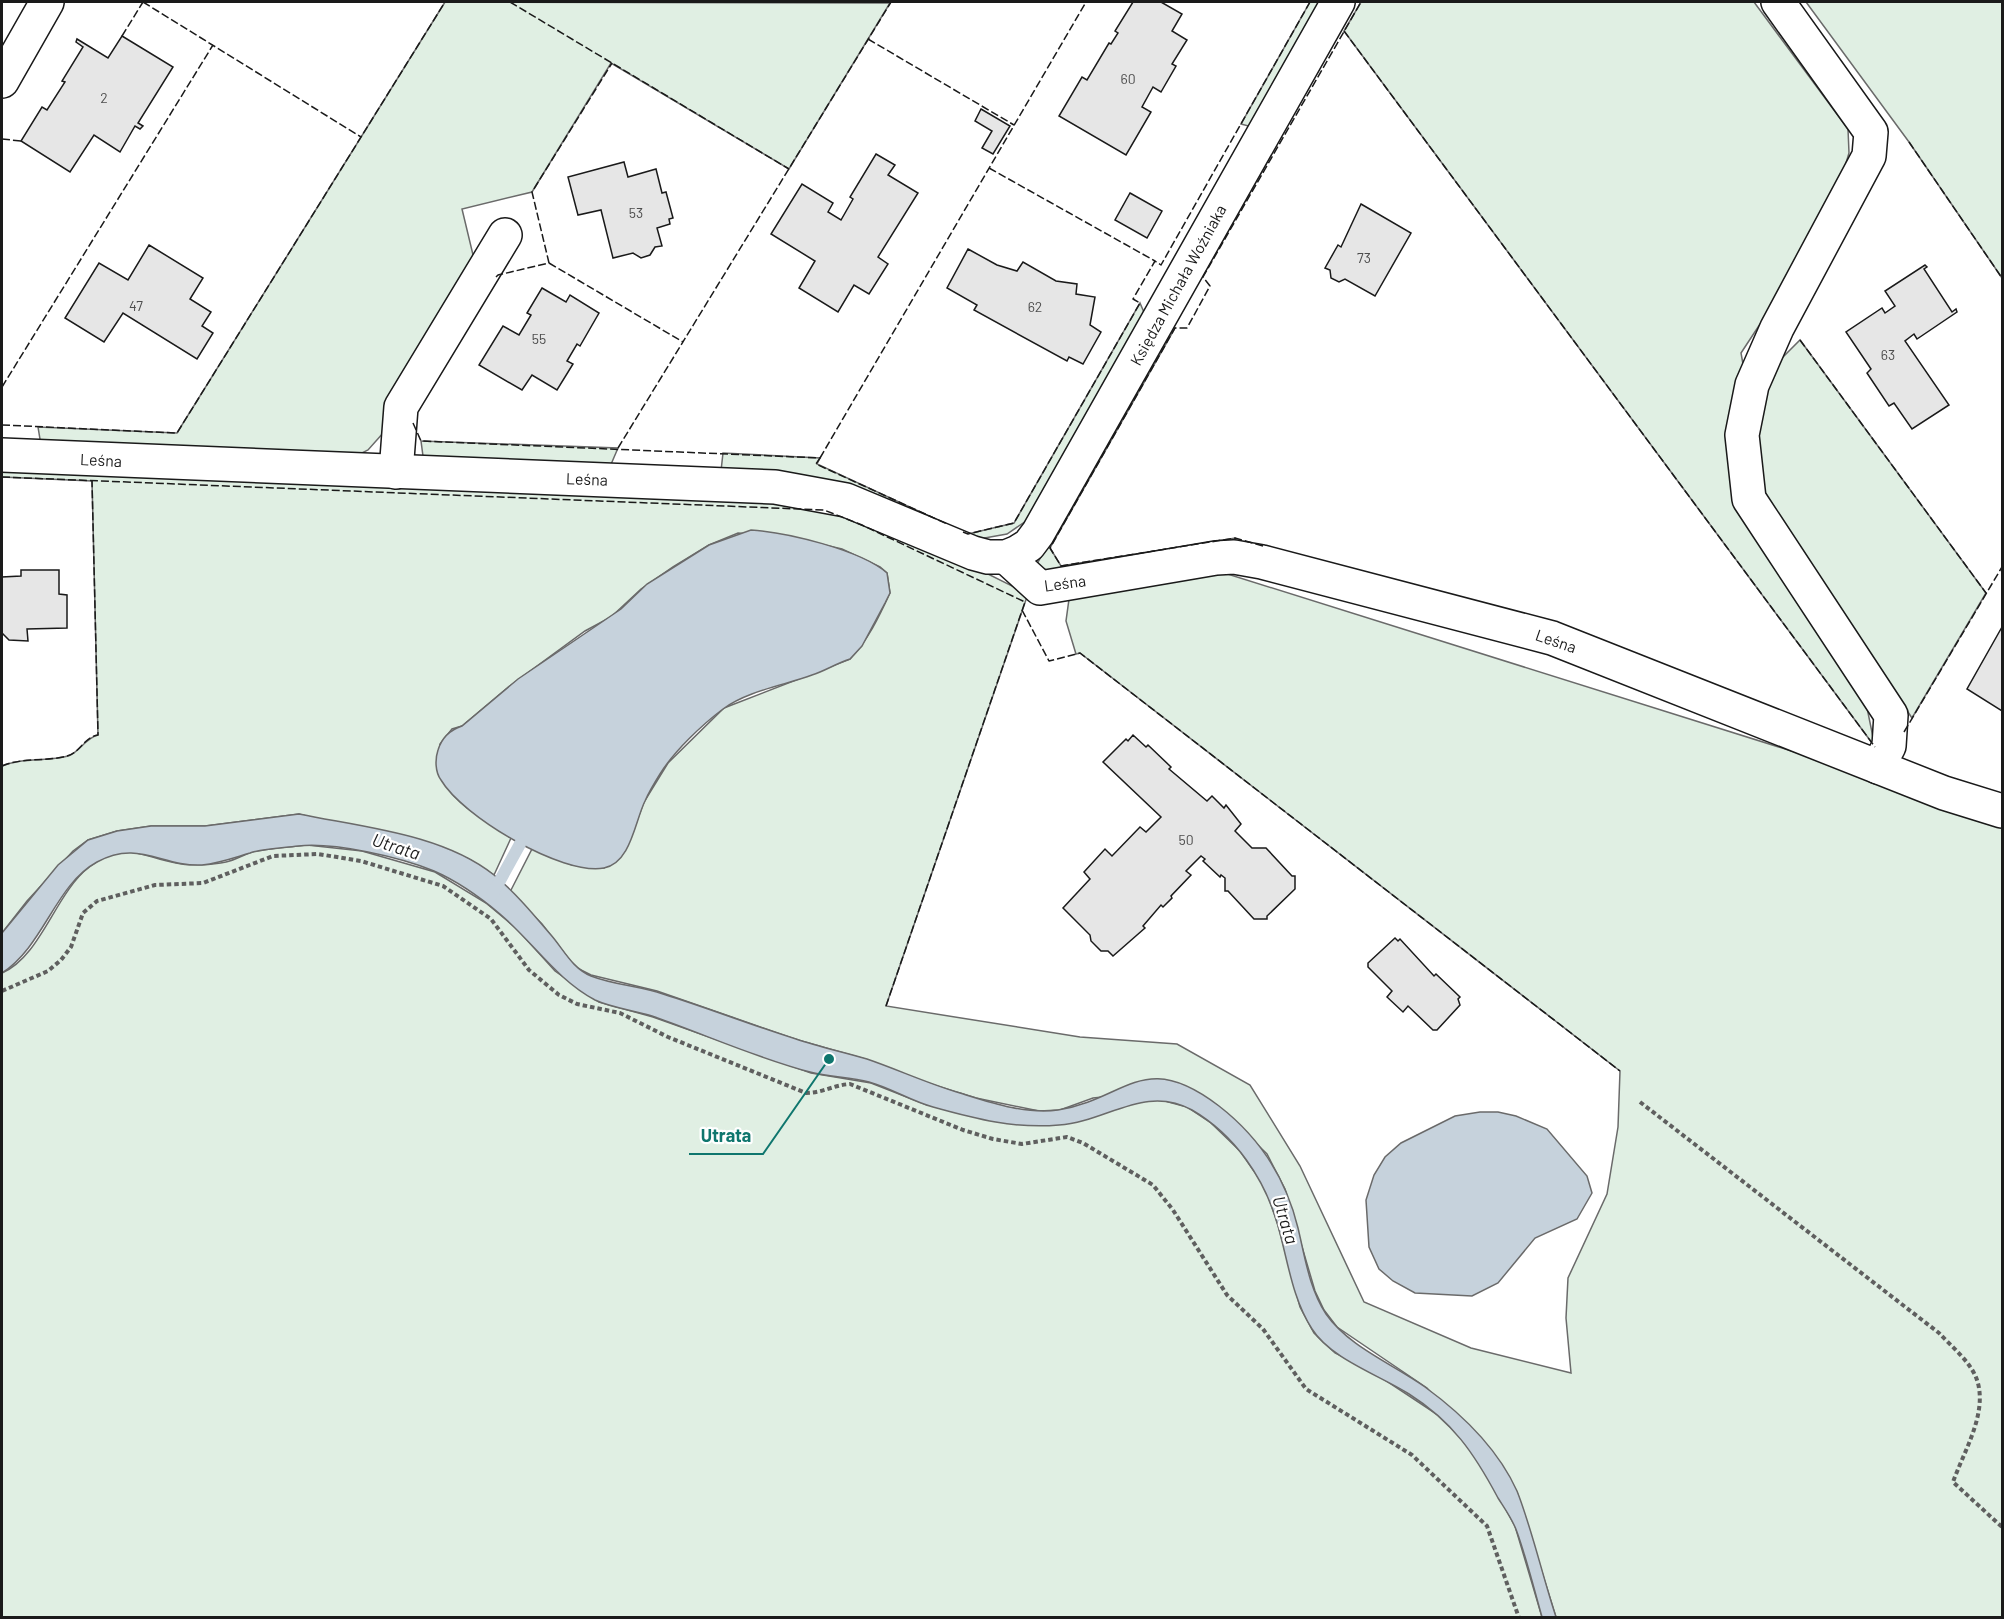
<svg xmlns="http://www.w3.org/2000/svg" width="2004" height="1619" viewBox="0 0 2004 1619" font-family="Barlow,sans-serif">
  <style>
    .green { fill: #e0efe3; stroke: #6a6a6a; stroke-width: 1.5 }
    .water { fill: #c6d2dc; stroke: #6a6a6a; stroke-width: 1.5 }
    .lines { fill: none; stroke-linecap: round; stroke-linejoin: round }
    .stream { stroke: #c6d2dc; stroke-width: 12 }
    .building { fill: #e6e6e6; stroke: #1a1a1a; stroke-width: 1.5 }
    .minor-casing { stroke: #1a1a1a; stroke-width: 36 }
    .path { stroke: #5f5f5f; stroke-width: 4; stroke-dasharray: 4.5 3; stroke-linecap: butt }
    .minor { stroke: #fff; stroke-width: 33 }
    .fence { stroke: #1a1a1a; stroke-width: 1.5; stroke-dasharray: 8 3; stroke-linecap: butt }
    .labels { text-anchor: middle; stroke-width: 4.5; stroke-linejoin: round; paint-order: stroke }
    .number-label { font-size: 14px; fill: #4d4d4d }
    .street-label { font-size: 16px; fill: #1a1a1a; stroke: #fff }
    .water-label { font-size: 18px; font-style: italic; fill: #1a1a1a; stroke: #fff }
    .leader { fill: none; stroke: #0f766e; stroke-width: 2 }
    .callout-dot { fill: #0f766e; stroke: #fff; stroke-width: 2 }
    .callout-label { font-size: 18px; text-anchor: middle; font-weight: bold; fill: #0f766e; stroke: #fff; stroke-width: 4.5; stroke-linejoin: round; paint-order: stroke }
  </style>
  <rect width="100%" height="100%" fill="#fff"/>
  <!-- green -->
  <g class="green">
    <path d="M445,2L890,3L789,169L611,63L532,192L462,209L474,259L384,432L368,450L358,455L41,445L38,427L177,433Z"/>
    <path d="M1310,2H1325L1252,127L1241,124Z"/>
    <path d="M1361,2H1754L1848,129L1849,153L1843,173L1768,312L1741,353L1743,364L1731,406L1729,456L1865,698L1875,747L1344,31Z"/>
    <path d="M1806,2H2002V278L1909,142Z"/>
    <path d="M1140,303L1146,317L1029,519L1007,534L979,539L721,471L723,453L820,458L817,464L968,534L1014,523Z"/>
    <path d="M1170,327L1175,328L1050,548L1061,566L1235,538L1237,544L1049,575L1037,564Z"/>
    <path d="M1800,340L1986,593L1912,718L1779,521L1763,488L1757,445L1764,393L1773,367Z"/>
    <path d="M421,441L618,448L609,469L423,456Z"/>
    <path d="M2,471L681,495L828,508L986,573L1028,594L886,1006L1080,1037L1177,1044L1250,1085L1300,1166L1364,1302L1471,1348L1571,1373L1566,1318L1568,1278L1607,1194L1618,1127L1620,1071L1080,653L1076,654L1066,621L1070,592L1218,571L2002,817V1617H1556L1517,1492L1427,1388L1337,1327L1324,1310L1315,1291L1285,1189L1267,1154L1217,1105L1189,1088L1093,1098L1060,1110L1039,1111L976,1098L918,1080L865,1059L798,1040L657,991L591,975L575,967L542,924L510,892L532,849L572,865L604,868L629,842L644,802L668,763L724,708L850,659C868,640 879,617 890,593L887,573L880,567L842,549L790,537L738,533L709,545L673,567L641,589L611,617L585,631L511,685L462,726L452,729L440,744L437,769L454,796L467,808L511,838L494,875L467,858L299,814L205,826H151L117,831L88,840L73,851L27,901L2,933V766C23,757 46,762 68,756C79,753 85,738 98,735L92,481L2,477Z"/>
    <path d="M307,845L362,851L435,872L486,903L517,929L555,971L599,1002L653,1017L811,1073L871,1083L927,1105L1102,1114L1136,1101L1161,1100L1187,1107L1211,1123L1240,1151L1265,1187L1278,1225L1300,1307L1314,1333L1335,1353L1373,1372L1438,1415L1460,1437L1481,1464L1515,1526L1542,1617H2V973C41,956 55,894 89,867C125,840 140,856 176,863C189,866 213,865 226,862C236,860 246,853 256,851C273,848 290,847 307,845Z"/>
  </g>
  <!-- water -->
  <g class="water">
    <path d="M751,530C786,532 861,550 887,573L890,593L885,603L862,646L850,659C837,663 825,671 812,675C785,685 747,691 723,709C703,724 674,751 660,774C655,782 649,792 645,801C635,821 631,863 604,868C562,876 462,816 441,780C435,772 435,759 438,750C442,737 450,730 462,726L518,679L621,609L647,584L709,545Z"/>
    <path d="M299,814C362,827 443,834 494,875C515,892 534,915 551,935C564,950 572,968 591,976C614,985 640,986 663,994C708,1008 751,1025 796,1039C819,1047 844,1052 867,1059C899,1070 929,1084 960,1093C989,1102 1027,1115 1058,1110C1127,1099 1143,1048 1219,1106C1259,1137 1286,1178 1298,1228C1305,1257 1309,1288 1326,1314C1349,1347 1393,1364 1425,1387C1462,1414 1498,1449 1517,1491C1532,1529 1543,1578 1556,1617H1542C1534,1589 1527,1560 1517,1532C1513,1520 1505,1509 1498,1498C1474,1453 1453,1422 1409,1394C1379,1375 1331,1359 1312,1329C1292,1298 1288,1261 1278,1226C1265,1179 1235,1135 1192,1110C1145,1084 1106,1122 1059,1125C1015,1129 976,1119 933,1107C911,1101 891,1088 869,1082C850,1077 829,1077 810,1072C756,1058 704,1034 652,1016C633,1010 612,1008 595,1000C557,980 533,942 500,914C481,898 457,881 434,871C400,857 334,842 298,846C282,848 265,848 250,853C233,858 220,863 202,865C162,867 138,839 97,862C55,885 44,946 2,973V933L58,865L88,840L117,831L151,826H205Z"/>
    <path d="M1480,1112H1498L1516,1116L1547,1129L1587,1176L1592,1193L1577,1219L1535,1238L1498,1283L1472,1296L1415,1293L1393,1281L1379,1269L1369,1247L1366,1200L1374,1175L1385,1157L1401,1143L1455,1116Z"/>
  </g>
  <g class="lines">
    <!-- stream -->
    <path class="stream" d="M492,895L520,844"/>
  </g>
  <!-- building -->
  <g class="building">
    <path d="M1133,2H1161L1182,14L1172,31L1187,40L1172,64L1176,66L1161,92L1153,87L1142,107L1151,112L1126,155L1059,116L1082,77L1087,80L1109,43L1111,44L1118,33L1115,31Z"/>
    <path d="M122,36L173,67L138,123L143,126L140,129L135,126L120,152L94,135L70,172L21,141L42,107L47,110L65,82L62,81L83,47L76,42L77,39L108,58Z"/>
    <path d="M981,109L1010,126L993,154L982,148L992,131L975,121Z"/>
    <path d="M876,154L895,165L888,175L918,193L878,257L888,264L869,294L854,285L838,312L799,288L815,261L771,234L802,184L833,203L828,212L841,220L853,199L850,197Z"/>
    <path d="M624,162L628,177L656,169L662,193L666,192L673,218L669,219L670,224L657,228L662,246L655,247L650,255L641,258L633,253L613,258L601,210L578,215L568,177Z"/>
    <path d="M1130,193L1162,211L1147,238L1115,220Z"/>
    <path d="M1361,204L1411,233L1375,296L1345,279L1339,282L1331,278L1330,270L1325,268L1338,245L1341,247Z"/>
    <path d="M149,245L203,278L190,299L211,312L202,326L213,333L197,359L123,313L104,342L65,318L99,263L128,280Z"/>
    <path d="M968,249L997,265L1017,271L1023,262L1056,281L1077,284L1076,294L1095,297L1090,325L1101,332L1083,364L1069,357L1067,361L974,310L977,305L947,288Z"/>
    <path d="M1925,265L1927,267L1924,269L1952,312L1956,309L1957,312L1917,339L1914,334L1905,341L1949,405L1912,429L1894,403L1889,406L1867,373L1871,369L1846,332L1882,308L1885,313L1895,306L1885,291Z"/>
    <path d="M542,288L566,302L570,295L599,313L580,346L577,344L567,361L573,364L557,390L532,375L522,390L479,365L503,326L519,335L531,315L527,313Z"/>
    <path d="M21,570H59V594L67,595V628L27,629L28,641L9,640L3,634L2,636V577L21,576Z"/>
    <path d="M2002,627V711L1967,689Z"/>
    <path d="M1133,735L1146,747L1148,745L1171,767L1169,769L1207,801L1212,796L1224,808L1226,805L1241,824L1235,831L1252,848H1266L1292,876H1295V889L1267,916V919H1254L1228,891H1225V878L1221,875L1220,877L1203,861L1205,859L1201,856L1186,871L1191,875L1171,896L1172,898L1163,907L1161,905L1143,926L1145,928L1113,956L1108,951H1101L1091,941L1090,935L1063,908L1090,879L1084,872L1105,849L1112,856L1140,827L1146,832L1161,817L1103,762L1126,739L1128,741Z"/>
    <path d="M1395,938L1398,941L1400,939L1434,976L1436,974L1460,997L1458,999L1460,1005L1437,1030H1433L1408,1006L1403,1012L1387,997L1392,991L1368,967V963Z"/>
  </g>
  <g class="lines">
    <!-- minor casing -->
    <g class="minor-casing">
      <g id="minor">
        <path d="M1778,2L1871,132L1869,156L1777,328L1752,385L1742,435L1749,499L1891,715L1889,746L1878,767"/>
        <path d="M2,81L47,2"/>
        <path d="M2,455L775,487L846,500L973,553L988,557H1006L1018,552L1029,545L1038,533L1338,2"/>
        <path d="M396,472L401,407L505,235"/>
        <path d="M1006,557L1040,588L1216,558L1234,557L1262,562L1552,638L1944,793L2002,811"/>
      </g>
    </g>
    <!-- path -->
    <g class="path">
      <path d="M2,991L48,971L61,960L71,947L83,913L97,901L155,885L203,883L273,856L318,854L361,861L443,886L491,919L529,970L559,995L577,1004L620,1013L668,1037L806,1093C822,1093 834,1085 850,1084L963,1130L993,1139L1022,1144L1067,1137L1083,1143L1153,1185L1173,1210L1227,1295L1263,1329L1306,1389L1412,1455L1487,1526L1519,1618"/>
      <path d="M1640,1102L1939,1333C1951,1346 1971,1362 1977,1380C1988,1413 1964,1451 1953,1482L2002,1527"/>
    </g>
    <!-- minor -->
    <use href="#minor" class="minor"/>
    <!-- fence -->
    <g class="fence">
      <path d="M143,2L361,137"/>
      <path d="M510,2L789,169"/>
      <path d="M1344,31L1875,747"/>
      <path d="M122,36L143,2"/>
      <path d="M868,39L1014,125"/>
      <path d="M2,139L21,141"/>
      <path d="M1909,142L2002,278"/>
      <path d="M989,168L1155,261"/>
      <path d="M549,263L683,342"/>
      <path d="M496,277L498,275L549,263L532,192L612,63"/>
      <path d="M1800,340L1986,593"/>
      <path d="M2,387L213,45"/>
      <path d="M413,423L421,441L820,458L816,464L947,524"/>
      <path d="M2,425L177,433L445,2"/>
      <path d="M618,448L891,2"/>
      <path d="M820,458L1086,2"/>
      <path d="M2,477L824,510L862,525L1025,602L886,1006"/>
      <path d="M963,532L968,534L1014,523L1140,303L1133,299L1155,261L1161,265L1310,2"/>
      <path d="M1263,546L1235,538L1061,566L1050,548L1175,328H1187L1210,286L1203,277L1361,2"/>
      <path d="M1022,610L1049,661L1080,653L1620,1071"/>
      <path d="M1904,732L2002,567"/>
      <path d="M2,766C23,757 45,762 67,756C80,753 84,737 98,735L92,481"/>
    </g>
  </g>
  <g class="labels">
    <!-- number labels -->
    <g class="number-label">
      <text x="1128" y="84">60</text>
      <text x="104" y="103">2</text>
      <text x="636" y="218">53</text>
      <text x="1364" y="263">73</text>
      <text x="136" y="311">47</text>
      <text x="1035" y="312">62</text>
      <text x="539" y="344">55</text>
      <text x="1888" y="360">63</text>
      <text x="1186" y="845">50</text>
    </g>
    <!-- street labels -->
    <g class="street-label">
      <text transform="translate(1178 285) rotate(-61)" y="6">Księdza Michała Woźniaka</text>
      <text transform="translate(101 460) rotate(3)" y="6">Leśna</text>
      <text transform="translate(587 479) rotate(2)" y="6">Leśna</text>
      <text transform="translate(1065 583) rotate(-8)" y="6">Leśna</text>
      <text transform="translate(1556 641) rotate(19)" y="6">Leśna</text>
    </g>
    <!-- water labels -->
    <g class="water-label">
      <text transform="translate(396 847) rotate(18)" y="6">Utrata</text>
      <text transform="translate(1285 1220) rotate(73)" y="6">Utrata</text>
    </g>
  </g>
  <!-- callouts -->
  <path class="leader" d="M829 1059L763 1154H689"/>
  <circle class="callout-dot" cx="829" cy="1059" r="6"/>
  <g class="callout-label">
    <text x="726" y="1142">Utrata</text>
  </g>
  <!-- border -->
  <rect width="2004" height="1619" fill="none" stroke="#1a1a1a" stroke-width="6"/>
</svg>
